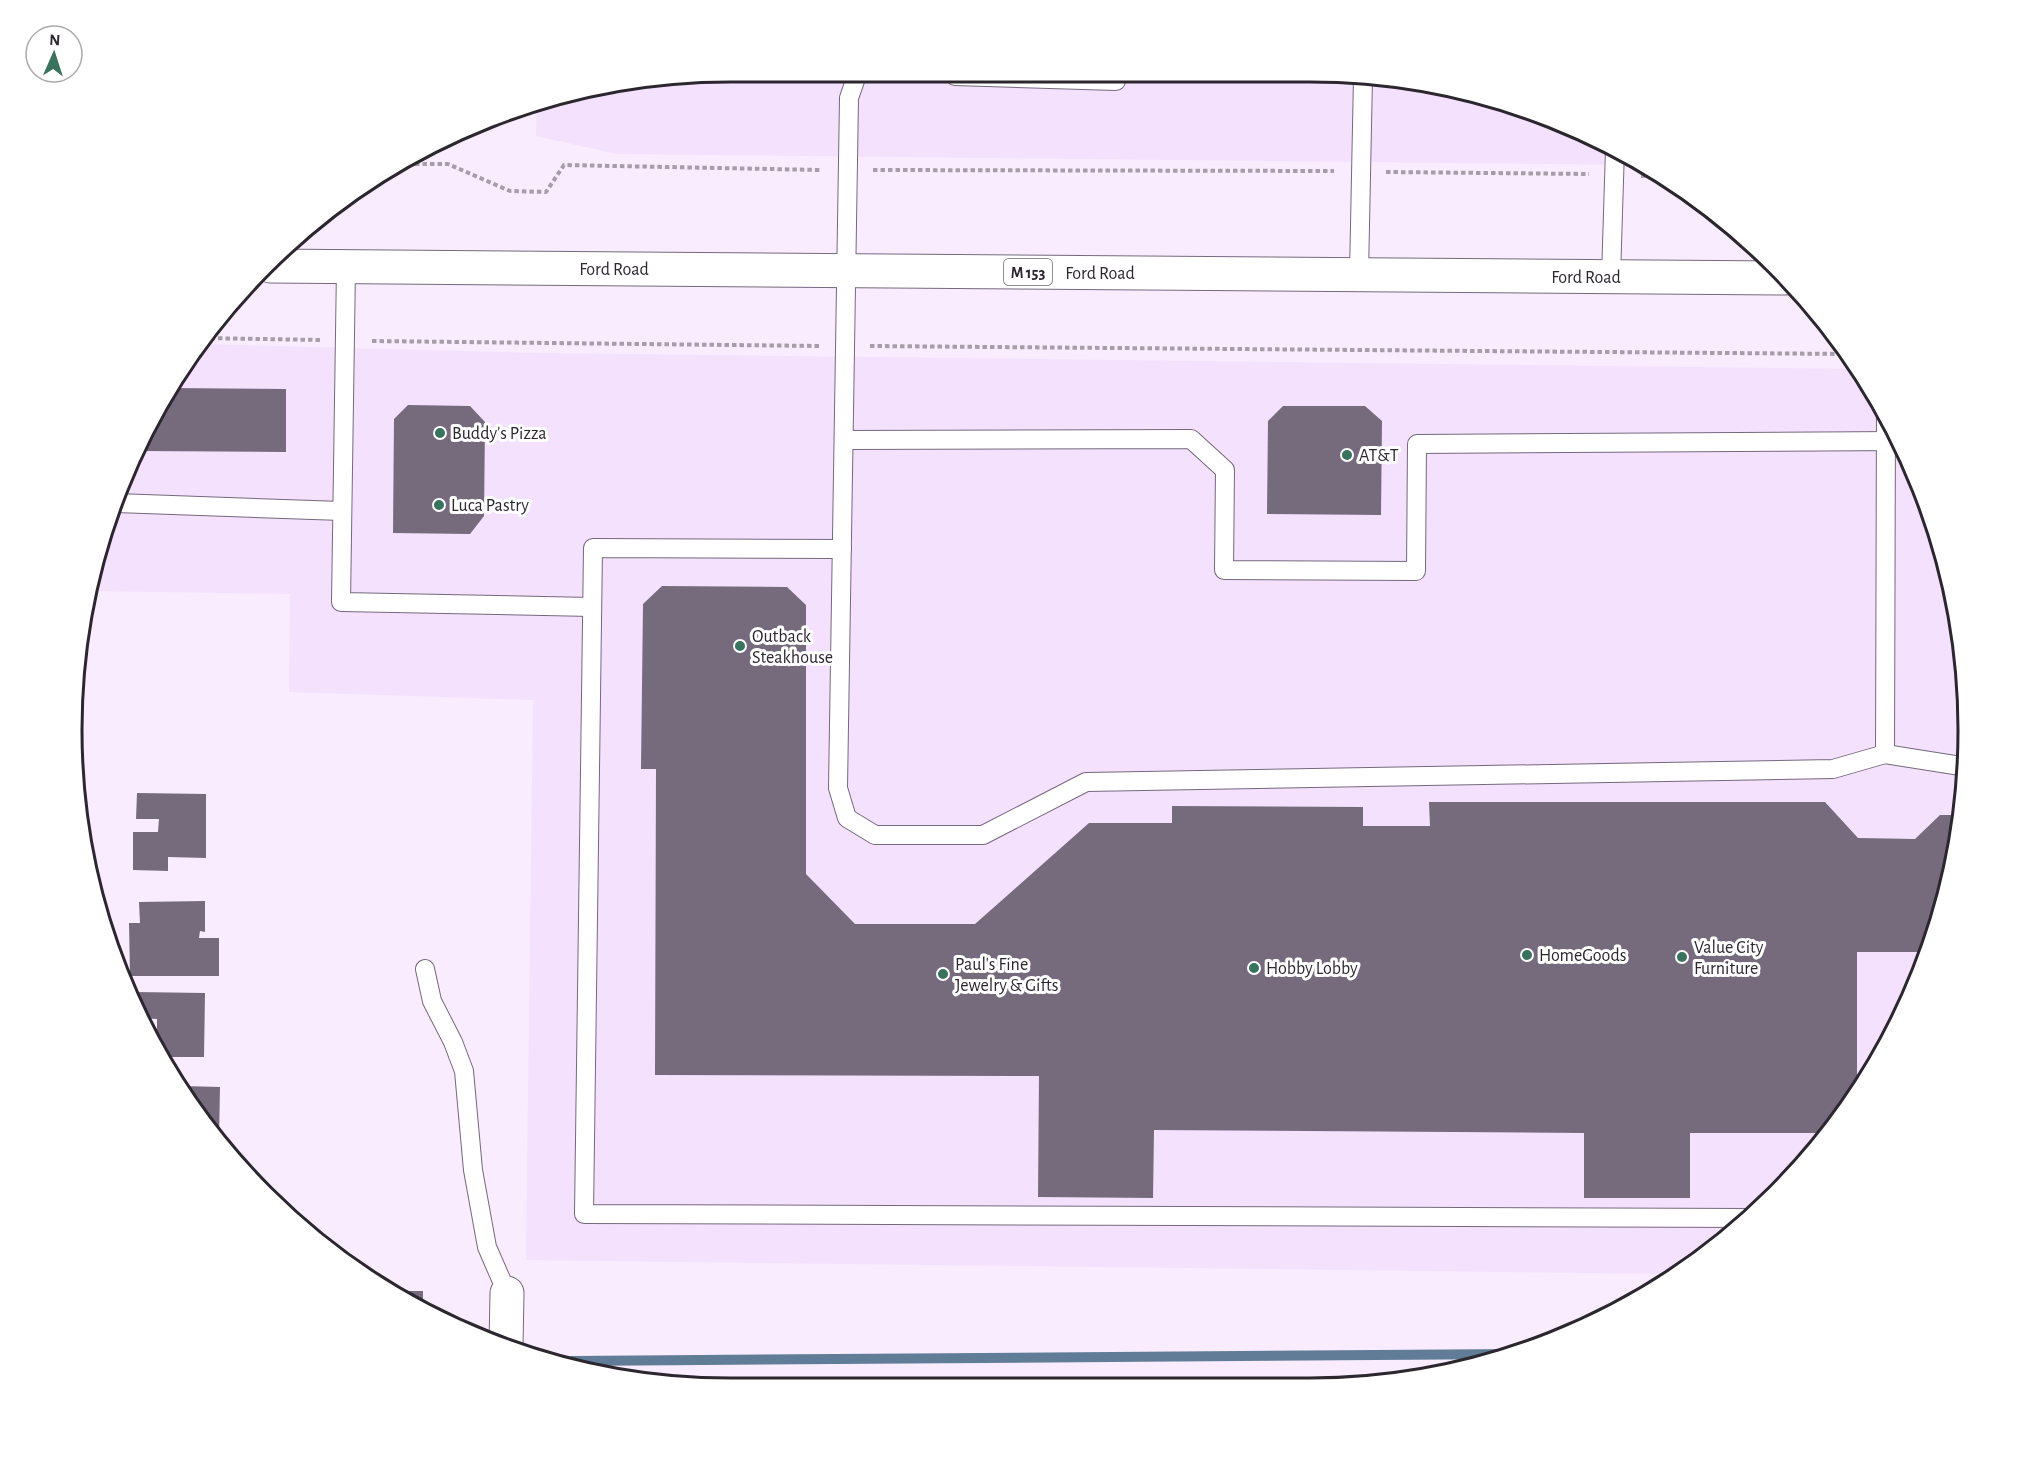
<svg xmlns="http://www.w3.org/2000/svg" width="2041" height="1461" viewBox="0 0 2041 1461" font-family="'Alegreya Sans',sans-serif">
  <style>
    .built { fill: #f3e1fe }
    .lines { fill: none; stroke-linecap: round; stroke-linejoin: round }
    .stream { stroke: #607c97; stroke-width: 10 }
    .building { fill: #766a7d }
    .service-casing { stroke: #75697c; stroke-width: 20 }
    .minor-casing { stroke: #75697c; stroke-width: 35 }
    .primary-casing { stroke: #75697c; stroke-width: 35 }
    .path { stroke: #a69caa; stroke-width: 4; stroke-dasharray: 4.5 3; stroke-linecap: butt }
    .service { stroke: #fff; stroke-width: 18 }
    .minor { stroke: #fff; stroke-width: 33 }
    .primary { stroke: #fff; stroke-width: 33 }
    .poi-dot { fill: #37735d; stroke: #fff; stroke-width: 2 }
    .labels { text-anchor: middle; stroke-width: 6; stroke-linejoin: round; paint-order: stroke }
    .shield { fill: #fff; stroke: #6b686d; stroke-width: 1.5 }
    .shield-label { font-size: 16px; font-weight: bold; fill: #2c272f }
    .street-label { font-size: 18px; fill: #2c272f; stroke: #fff }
    .poi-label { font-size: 18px; fill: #2c272f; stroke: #fff; text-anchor: start }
    .rim { fill: none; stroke: #2c272f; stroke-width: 3 }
  </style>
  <rect width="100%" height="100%" fill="#f8ecfe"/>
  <!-- built -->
  <g class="built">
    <path d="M730,72H1311L1439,85L1522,107L1646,165L617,154L536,136L537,102L560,95Z"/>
    <path d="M199,344L537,353L1857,369L1881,401L1934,519L1963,644L1968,773L1947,901L1901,1021L1833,1131L1745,1225L1673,1274L526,1260L533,700L289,692L290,594L92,591L122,478L183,365Z"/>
  </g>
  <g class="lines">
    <!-- stream -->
    <path class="stream" d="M572,1361L1516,1354"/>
  </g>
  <!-- building -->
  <g class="building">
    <path d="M170,388L286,389V452L143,451V440Z"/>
    <path d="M408,405L470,406L485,422L484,516L470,534L393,533L394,419Z"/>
    <path d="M1283,406H1365L1382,421L1381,515L1267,514L1268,421Z"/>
    <path d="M662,586L787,587L806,605V874L855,924H975L1089,823H1172V806L1363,807V826H1430L1429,802H1825L1858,838L1915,839L1940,815H1961L1947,901L1928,952H1857V1092L1833,1131L1831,1133H1690V1198H1584V1133L1154,1130L1153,1198L1038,1197L1039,1076L655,1075L656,769H641L643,604Z"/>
    <path d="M137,793L206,794V858L168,857V871L133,870V832H158L159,819H136Z"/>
    <path d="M205,901V932L200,931L199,938H219V976H130L129,923H140L139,902Z"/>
    <path d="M135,992L205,993L204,1057H166V1061L146,1031H157V1019L139,1018L135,1008Z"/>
    <path d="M183,1086L220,1087L219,1140L200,1112Z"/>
    <path d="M391,1291H423V1311Z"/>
  </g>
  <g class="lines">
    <!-- service casing -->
    <g class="service-casing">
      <g id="service">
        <path d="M858,72L849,98L838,788L847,818L875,835H983L1086,782L1833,769L1885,754L1886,413"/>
        <path d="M955,72V76L1116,81V72"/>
        <path d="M346,267L341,602L592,607"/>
        <path d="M1359,275L1363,77"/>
        <path d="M1611,277L1615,149"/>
        <path d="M844,440L1191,439L1225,470L1224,570L1416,571L1417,444L1899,441"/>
        <path d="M116,503L342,511"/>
        <path d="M842,549L593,548L584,1214L1752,1218"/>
        <path d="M1885,754L1967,767"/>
        <path d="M425,969L432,1001L453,1042L464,1071L473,1170L487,1247L507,1293"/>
      </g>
    </g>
    <!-- minor casing -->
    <g class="minor-casing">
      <path id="minor" d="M506,1346L507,1293"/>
    </g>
    <!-- primary casing -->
    <g class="primary-casing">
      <path id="primary" d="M270,266L1786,278"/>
    </g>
    <!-- path -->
    <g class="path">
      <path d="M400,164H448L510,191L546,192L564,165L821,170"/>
      <path d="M873,170L1334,171"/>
      <path d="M1386,172L1589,174"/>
      <path d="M1641,176H1663"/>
      <path d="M203,338L320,340"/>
      <path d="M372,341L821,346"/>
      <path d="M870,346L1847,354"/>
    </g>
    <!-- service -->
    <use href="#service" class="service"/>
    <!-- minor -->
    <use href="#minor" class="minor"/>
    <!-- primary -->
    <use href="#primary" class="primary"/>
  </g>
  <!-- markers -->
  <g class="poi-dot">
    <circle cx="440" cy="433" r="6"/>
    <circle cx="1347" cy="455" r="6"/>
    <circle cx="439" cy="505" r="6"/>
    <circle cx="740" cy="646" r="6"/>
    <circle cx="1527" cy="955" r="6"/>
    <circle cx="1682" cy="957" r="6"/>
    <circle cx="1254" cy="968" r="6"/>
    <circle cx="943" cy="974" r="6"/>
  </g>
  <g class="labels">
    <!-- shield labels -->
    <rect class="shield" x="1004" y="259" width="48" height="26" rx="4.5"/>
    <g class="shield-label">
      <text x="1028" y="278">M 153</text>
    </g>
    <!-- street labels -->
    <g class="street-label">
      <text x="614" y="275">Ford Road</text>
      <text x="1100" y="279">Ford Road</text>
      <text x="1586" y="283">Ford Road</text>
    </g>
    <!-- poi labels -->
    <g class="poi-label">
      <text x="452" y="439">Buddy's Pizza</text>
      <text x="1359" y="461">AT&amp;T</text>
      <text x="451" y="511">Luca Pastry</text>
      <text x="752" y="642">Outback<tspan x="752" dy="21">Steakhouse</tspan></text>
      <text x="1694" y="953">Value City<tspan x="1694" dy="21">Furniture</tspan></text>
      <text x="1539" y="961">HomeGoods</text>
      <text x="955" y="970">Paul's Fine<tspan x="955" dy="21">Jewelry &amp; Gifts</tspan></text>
      <text x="1266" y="974">Hobby Lobby</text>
    </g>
  </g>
  <!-- crop -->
  <path d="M0 0H2041V1461H0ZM730 82H1310A648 648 0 0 1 1958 730V730A648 648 0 0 1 1310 1378H730A648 648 0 0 1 82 730V730A648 648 0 0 1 730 82Z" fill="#fff" fill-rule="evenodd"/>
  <path class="rim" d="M730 82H1310A648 648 0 0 1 1958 730V730A648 648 0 0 1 1310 1378H730A648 648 0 0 1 82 730V730A648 648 0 0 1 730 82Z"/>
  <!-- north arrow -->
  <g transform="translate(54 54) rotate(3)"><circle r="28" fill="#ffffff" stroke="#aba9ac" stroke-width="1.5"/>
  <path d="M0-4.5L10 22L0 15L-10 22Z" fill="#37735d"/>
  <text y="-9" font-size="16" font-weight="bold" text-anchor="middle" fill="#2c272f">N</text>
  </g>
</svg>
